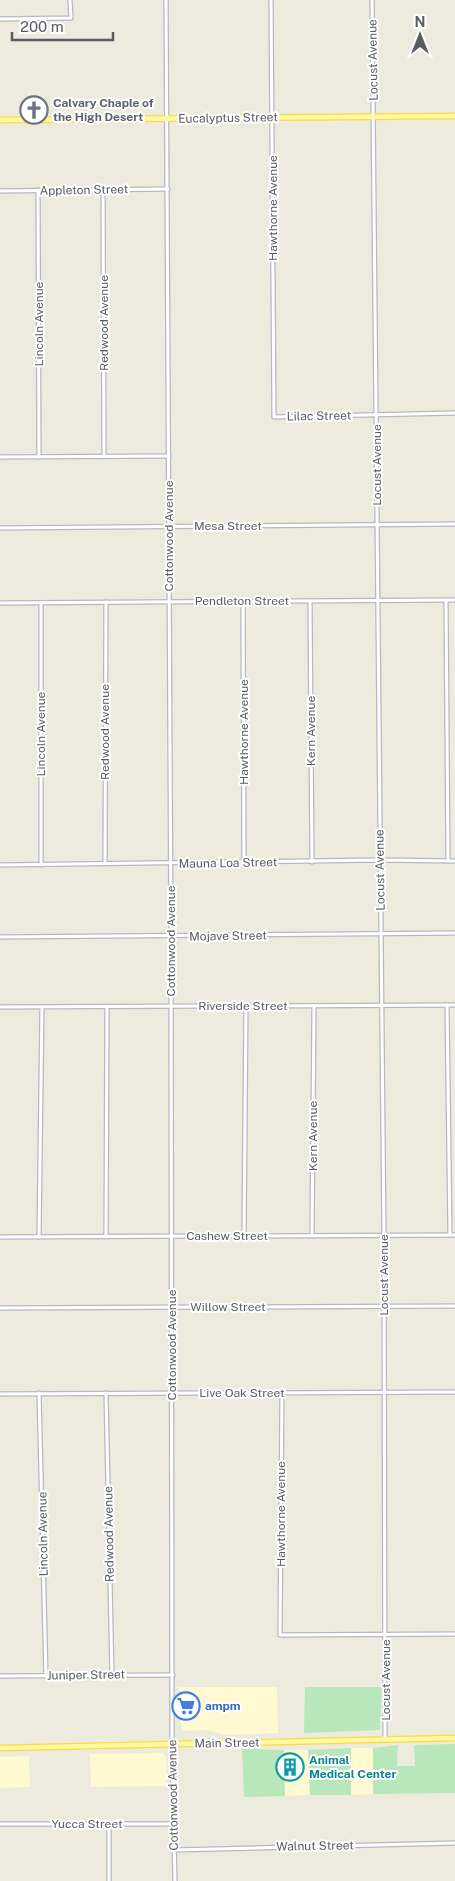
<svg xmlns="http://www.w3.org/2000/svg" width="455" height="1881" viewBox="0 0 455 1881" font-family="'Public Sans',sans-serif">
  <style>
    .commercial { fill: #fff9d1 }
    .green { fill: #b8e7bc }
    .lines { fill: none; stroke-linecap: round; stroke-linejoin: round }
    .minor-casing { stroke: #b7b9bf; stroke-width: 5.5 }
    .major-casing { stroke: #fbda49; stroke-width: 7 }
    .minor { stroke: #fff; stroke-width: 3 }
    .major { stroke: #fff9a1; stroke-width: 4.5 }
    .labels { text-anchor: middle; stroke-width: 4; stroke-linejoin: round; paint-order: stroke }
    .street-label { font-size: 12px; fill: #585b61; stroke: #fff }
    .worship-label { font-size: 12px; font-weight: bold; fill: #5b616d; stroke: #fff; text-anchor: start }
    .shop-label { font-size: 12px; font-weight: bold; fill: #366cbe; stroke: #fff; text-anchor: start }
    .culture-label { font-size: 12px; font-weight: bold; fill: #0d838f; stroke: #fff; text-anchor: start }
  </style>
  <rect width="100%" height="100%" fill="#ecebde"/>
  <!-- commercial -->
  <g class="commercial">
    <path d="M177,1687H277L278,1733L226,1735L207,1730L185,1731L181,1728V1692Z"/>
    <path d="M351,1748H373V1794L351,1795Z"/>
    <path d="M284,1750H308L310,1795L285,1796Z"/>
    <path d="M163,1753L166,1757L167,1786L91,1787L90,1754Z"/>
    <path d="M29,1756L30,1787L0,1788V1757Z"/>
  </g>
  <!-- green -->
  <g class="green">
    <path d="M305,1687H382L380,1730L304,1733Z"/>
    <path d="M455,1744V1793L373,1794V1748L398,1745L397,1766H415L414,1745Z"/>
    <path d="M351,1748V1795H310L308,1750Z"/>
    <path d="M242,1749L284,1750L285,1796L244,1797Z"/>
  </g>
  <g class="lines">
    <!-- minor casing -->
    <g class="minor-casing">
      <g id="minor">
        <path d="M166,0L171,936L172,1744L175,1881"/>
        <path d="M271,0L274,417L455,413"/>
        <path d="M372,0L384,1236L385,1739"/>
        <path d="M0,19L71,18L70,0"/>
        <path d="M38,190L39,457"/>
        <path d="M103,190L104,456"/>
        <path d="M0,191L168,189"/>
        <path d="M0,457L169,456"/>
        <path d="M0,528L455,524"/>
        <path d="M446,600L448,861"/>
        <path d="M243,601L244,863"/>
        <path d="M310,601L312,862"/>
        <path d="M0,603L455,600"/>
        <path d="M105,863L106,602"/>
        <path d="M0,865L379,860L455,861"/>
        <path d="M41,865V603"/>
        <path d="M0,937L455,933"/>
        <path d="M447,1005L450,1235"/>
        <path d="M0,1007L455,1005"/>
        <path d="M106,1236L107,1007"/>
        <path d="M244,1236L246,1006"/>
        <path d="M312,1236L314,1006"/>
        <path d="M0,1237L455,1235"/>
        <path d="M39,1237L42,1007"/>
        <path d="M0,1308L455,1306"/>
        <path d="M39,1393L46,1676"/>
        <path d="M106,1393L112,1675"/>
        <path d="M282,1393L280,1635L455,1634"/>
        <path d="M0,1394L455,1392"/>
        <path d="M0,1676L173,1675"/>
        <path d="M0,1824H173"/>
        <path d="M174,1850L455,1843"/>
        <path d="M109,1881V1824"/>
      </g>
    </g>
    <!-- major casing -->
    <g class="major-casing">
      <g id="major">
        <path d="M0,120L455,116"/>
        <path d="M0,1748L455,1738"/>
      </g>
    </g>
    <!-- minor -->
    <use href="#minor" class="minor"/>
    <!-- major -->
    <use href="#major" class="major"/>
  </g>
  <!-- icons -->
  <defs>
    <g id="church-ring" transform="scale(1.4375)"><circle r="9.5" fill="#fff" stroke="#6b7280" stroke-width="1.5"/><path d="M-1.2-6h2.4v3.5h3.3v2.4h-3.3V6h-2.4V-.1h-3.3v-2.4h3.3Z" fill="#6b7280"/></g>
    <g id="supermarket-ring" transform="scale(1.4375)"><circle r="9.5" fill="#fff" stroke="#3f7fe0" stroke-width="1.5"/><path d="M-6-5.5h2.5l.6 2H6L4.5 2H-2.5L-4.4-4H-6ZM-1.5 3.2a1.3 1.3 0 1 0 .1 0ZM3 3.2a1.3 1.3 0 1 0 .1 0Z" fill="#3f7fe0"/></g>
    <g id="building-ring" transform="scale(1.4375)"><circle r="9.5" fill="#fff" stroke="#0f9aa8" stroke-width="1.5"/><path d="M-4-6H4V6H1V3H-1V6H-4ZM-2.5-4.3h1.7v1.8h-1.7ZM.8-4.3h1.7v1.8H.8ZM-2.5-1h1.7V.8h-1.7ZM.8-1h1.7V.8H.8Z" fill="#0f9aa8"/></g>
  </defs>
  <g fill-rule="evenodd">
    <use href="#church-ring" x="34" y="110"/>
    <use href="#supermarket-ring" x="186" y="1706"/>
    <use href="#building-ring" x="290" y="1767"/>
  </g>
  <g class="labels">
    <!-- street labels -->
    <g class="street-label">
      <text transform="translate(373 60) rotate(-91)" y="4">Locust Avenue</text>
      <text transform="translate(228 118) rotate(-1)" y="4">Eucalyptus Street</text>
      <text transform="translate(84 190) rotate(-1)" y="4">Appleton Street</text>
      <text transform="translate(273 208) rotate(-90)" y="4">Hawthorne Avenue</text>
      <text transform="translate(104 323) rotate(-90)" y="4">Redwood Avenue</text>
      <text transform="translate(39 324) rotate(-90)" y="4">Lincoln Avenue</text>
      <text transform="translate(319 416) rotate(-1)" y="4">Lilac Street</text>
      <text transform="translate(377 465) rotate(-90)" y="4">Locust Avenue</text>
      <text x="228" y="530">Mesa Street</text>
      <text transform="translate(169 536) rotate(-90)" y="4">Cottonwood Avenue</text>
      <text x="242" y="605">Pendleton Street</text>
      <text transform="translate(311 731) rotate(-90)" y="4">Kern Avenue</text>
      <text transform="translate(105 732) rotate(-90)" y="4">Redwood Avenue</text>
      <text transform="translate(244 732) rotate(-90)" y="4">Hawthorne Avenue</text>
      <text transform="translate(41 734) rotate(-90)" y="4">Lincoln Avenue</text>
      <text transform="translate(228 863) rotate(-1)" y="4">Mauna Loa Street</text>
      <text transform="translate(380 870) rotate(-91)" y="4">Locust Avenue</text>
      <text transform="translate(228 936) rotate(-1)" y="4">Mojave Street</text>
      <text transform="translate(171 941) rotate(-90)" y="4">Cottonwood Avenue</text>
      <text x="243" y="1010">Riverside Street</text>
      <text transform="translate(313 1136) rotate(-90)" y="4">Kern Avenue</text>
      <text x="227" y="1240">Cashew Street</text>
      <text transform="translate(384 1275) rotate(-90)" y="4">Locust Avenue</text>
      <text x="228" y="1311">Willow Street</text>
      <text transform="translate(172 1345) rotate(-90)" y="4">Cottonwood Avenue</text>
      <text x="242" y="1397">Live Oak Street</text>
      <text transform="translate(281 1514) rotate(-90)" y="4">Hawthorne Avenue</text>
      <text transform="translate(43 1534) rotate(-91)" y="4">Lincoln Avenue</text>
      <text transform="translate(109 1534) rotate(-91)" y="4">Redwood Avenue</text>
      <text transform="translate(86 1675) rotate(-1)" y="4">Juniper Street</text>
      <text transform="translate(386 1680) rotate(-90)" y="4">Locust Avenue</text>
      <text transform="translate(227 1743) rotate(-1)" y="4">Main Street</text>
      <text transform="translate(173 1795) rotate(-91)" y="4">Cottonwood Avenue</text>
      <text x="87" y="1828">Yucca Street</text>
      <text transform="translate(315 1846) rotate(-1)" y="4">Walnut Street</text>
    </g>
    <!-- worship labels -->
    <g class="worship-label">
      <text x="53" y="107">Calvary Chaple of<tspan x="53" dy="14">the High Desert</tspan></text>
    </g>
    <!-- shop labels -->
    <g class="shop-label">
      <text x="205" y="1710">ampm</text>
    </g>
    <!-- culture labels -->
    <g class="culture-label">
      <text x="309" y="1764">Animal<tspan x="309" dy="14">Medical Center</tspan></text>
    </g>
  </g>
  <!-- north arrow -->
  <g transform="translate(420 35)" stroke="#ffffff" stroke-width="4" paint-order="stroke">
  <path d="M0-4L9 19L0 12L-9 19Z" fill="#585b61"/>
  <text y="-8" font-size="14" font-weight="bold" text-anchor="middle" fill="#585b61">N</text>
  </g>
  <!-- scale -->
  <path d="M12 32v8h101v-8" fill="none" stroke="#585b61" stroke-width="2.5"/>
  <text x="20" y="32" font-size="15" fill="#585b61" stroke="#ffffff" stroke-width="4" paint-order="stroke">200 m</text>
</svg>
